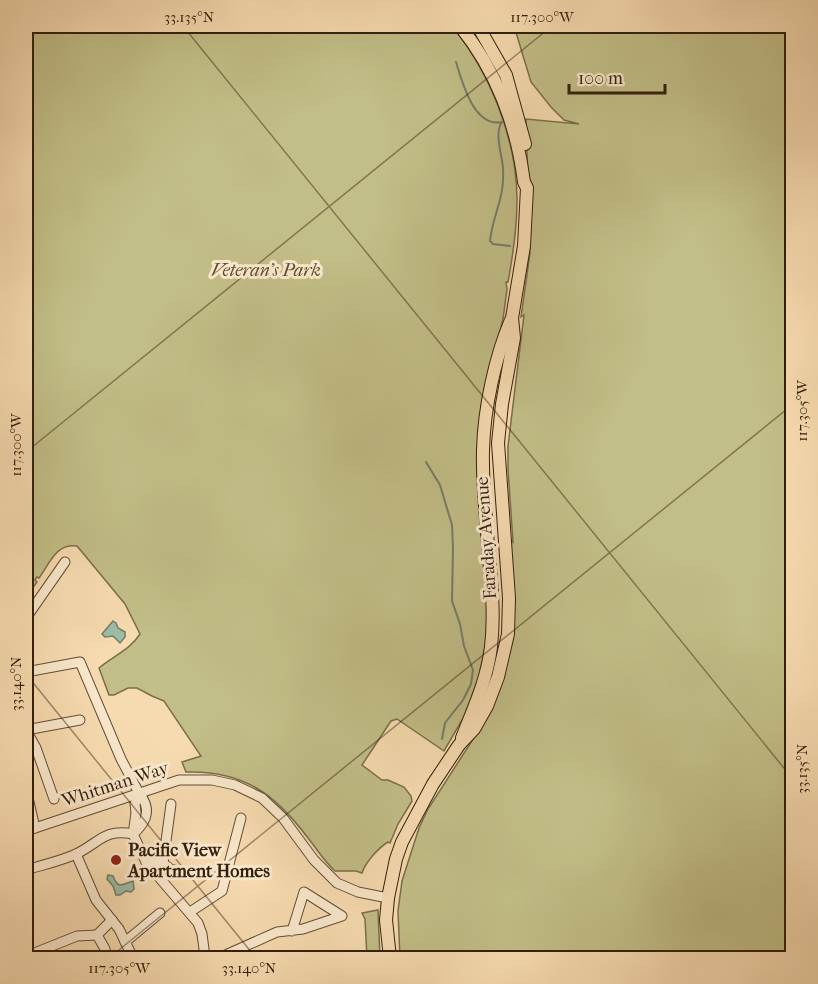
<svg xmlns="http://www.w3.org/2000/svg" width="818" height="984" viewBox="0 0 818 984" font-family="'IM FELL French Canon',serif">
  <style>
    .green { fill: #c2be87; stroke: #7a6e4a; stroke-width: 1.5 }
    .water { fill: #9ebca7; stroke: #737d69; stroke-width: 1.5 }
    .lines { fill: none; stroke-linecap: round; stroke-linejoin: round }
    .stream { stroke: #737d69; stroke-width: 2 }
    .minor-casing { stroke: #634e36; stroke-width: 11 }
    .major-casing { stroke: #321f0d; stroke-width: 14 }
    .minor { stroke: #fae8cc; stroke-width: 9 }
    .major { stroke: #f7dbb0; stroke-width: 12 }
    .ticks { fill: none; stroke: #321f0d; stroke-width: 1.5; stroke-opacity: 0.45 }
    .poi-dot { fill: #8f2418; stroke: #fae8cc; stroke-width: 2 }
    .labels { text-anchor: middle; stroke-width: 6; stroke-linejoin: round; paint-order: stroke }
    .park-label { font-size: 18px; font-style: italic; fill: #5d4f32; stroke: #fae8cc }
    .street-label { font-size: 18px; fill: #321f0d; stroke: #fae8cc }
    .poi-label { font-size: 18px; font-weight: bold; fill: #321f0d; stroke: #fae8cc; text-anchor: start }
    .neatline { fill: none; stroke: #321f0d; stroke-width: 2 }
    .ticks-label { font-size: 15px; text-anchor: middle; fill: #321f0d }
  </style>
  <rect width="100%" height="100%" fill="#f7dbb0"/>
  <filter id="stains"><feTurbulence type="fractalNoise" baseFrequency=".00333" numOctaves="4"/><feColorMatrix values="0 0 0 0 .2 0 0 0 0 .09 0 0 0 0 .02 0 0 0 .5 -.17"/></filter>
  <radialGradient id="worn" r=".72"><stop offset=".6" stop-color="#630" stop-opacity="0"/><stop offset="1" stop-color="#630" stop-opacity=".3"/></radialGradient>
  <!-- green -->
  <g class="green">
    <path d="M26,26H452C490,73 517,139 517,200C517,227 513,255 508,282H506L507,289L503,319L485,390L488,603L486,641L479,676L469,708L444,751L397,719L391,721L362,765L382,780H388L404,787L411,796L412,801L398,824L390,843L388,842C378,848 365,863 362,873L356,871H335C324,861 317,849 308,838C275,794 243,770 186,772L182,762L201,756L164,701L152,696L137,688H128L114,695H109L99,668C113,656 130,650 140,634L125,604L77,546C56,543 50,563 39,578L37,577L35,580L37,582L26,597Z"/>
    <path d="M514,26H792V958H400L398,911L402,881L419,828L428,809L479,730L503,676L510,539L513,542L508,470V446L524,315L521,317L530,253L526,119L579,124L564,120L551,107L531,82Z"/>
    <path d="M378,910L380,958H367L365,919L362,913Z"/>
  </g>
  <!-- water -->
  <g class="water">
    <path d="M113,621L116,623L118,628L125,632V637L120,643L113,636L105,637L102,634Z"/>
    <path d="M108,875L113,876C118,890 123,884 133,881L134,889L131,892L126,891L120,895H116L113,886L107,879Z"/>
  </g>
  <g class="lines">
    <!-- stream -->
    <g class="stream">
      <path d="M456,62C462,82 474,128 502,122C494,133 502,155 503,168C505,199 493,213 490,241L493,244L510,246"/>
      <path d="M426,462L440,485L452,525L453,548L452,601L460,624L464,646L473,670L471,684L463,700L445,723L442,739"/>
    </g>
    <!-- minor casing -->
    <g class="minor-casing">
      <g id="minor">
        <path d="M26,618L65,562"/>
        <path d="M26,672L80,662L121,759L139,793"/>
        <path d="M26,730L36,748L54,799"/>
        <path d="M26,730L80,720"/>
        <path d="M26,789L35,828"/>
        <path d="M26,831L179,780H212L235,785L262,798L283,818L314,860L337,883L358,892L388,898"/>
        <path d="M133,834C147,822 152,809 139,793L135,804L136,813L133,834L146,862L198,923L202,934L205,957"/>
        <path d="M76,854L96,900L119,929L133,958"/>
        <path d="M146,862L163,863L170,869L183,872L208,874"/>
        <path d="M163,863L171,804"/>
        <path d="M26,870C42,865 61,861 76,854C99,843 105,828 133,834"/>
        <path d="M190,912L222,891L241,818"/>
        <path d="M125,942L160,913"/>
        <path d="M27,956L77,936L97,935"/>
        <path d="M106,958L105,949L97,935L112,920"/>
        <path d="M204,958L223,956L277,932L303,929L342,916L304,892L292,931"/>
      </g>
    </g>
    <!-- major casing -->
    <g class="major-casing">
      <g id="major">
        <path d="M478,26L506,75L525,144"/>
        <path d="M462,738C474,707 487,680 491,647C495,613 491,579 488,546C486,514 482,482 483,450C484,409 495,357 511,320"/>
        <path d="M390,958L386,920L388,898L396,859L402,842L433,784L459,745L474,729L487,706L498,677L508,634L509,598L498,443L502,404L514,338L512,318L524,246L527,188L524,182C517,125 496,70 460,26"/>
      </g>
    </g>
    <!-- minor -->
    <use href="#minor" class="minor"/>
    <!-- major -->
    <use href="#major" class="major"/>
  </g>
  <!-- ticks -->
  <path class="ticks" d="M183,26L792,778M26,452L552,26M26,674L256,958M109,958L792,405"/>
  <!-- markers -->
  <circle class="poi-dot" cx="116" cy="860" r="6"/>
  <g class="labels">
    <!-- park labels -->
    <g class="park-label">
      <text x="266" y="276">Veteran's Park</text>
    </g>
    <!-- street labels -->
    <g class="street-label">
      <text transform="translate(486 538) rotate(-94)" y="6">Faraday Avenue</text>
      <text transform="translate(115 784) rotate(-18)" y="6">Whitman Way</text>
    </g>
    <!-- poi labels -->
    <g class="poi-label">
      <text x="128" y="856">Pacific View<tspan x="128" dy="21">Apartment Homes</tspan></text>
    </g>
  </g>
  <!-- margin -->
  <rect width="818" height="984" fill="none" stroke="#f7dbb0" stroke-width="66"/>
  <!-- scale -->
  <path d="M569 84v9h96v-9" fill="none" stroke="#321f0d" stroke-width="3"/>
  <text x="578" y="84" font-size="18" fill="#321f0d" stroke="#fae8cc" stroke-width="4.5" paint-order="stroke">100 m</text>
  <rect x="33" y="33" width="752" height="918" class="neatline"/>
  <g class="ticks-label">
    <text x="189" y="22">33.135°N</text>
    <text x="542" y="22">117.300°W</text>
    <text transform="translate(802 411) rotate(-90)" y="5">117.305°W</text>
    <text transform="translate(16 445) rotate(-90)" y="5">117.300°W</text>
    <text transform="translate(16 684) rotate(-90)" y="5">33.140°N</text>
    <text transform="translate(802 769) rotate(-90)" y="5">33.135°N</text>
    <text x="119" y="973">117.305°W</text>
    <text x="249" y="973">33.140°N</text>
  </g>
  <rect width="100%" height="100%" filter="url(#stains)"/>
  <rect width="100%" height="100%" fill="url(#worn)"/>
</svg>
